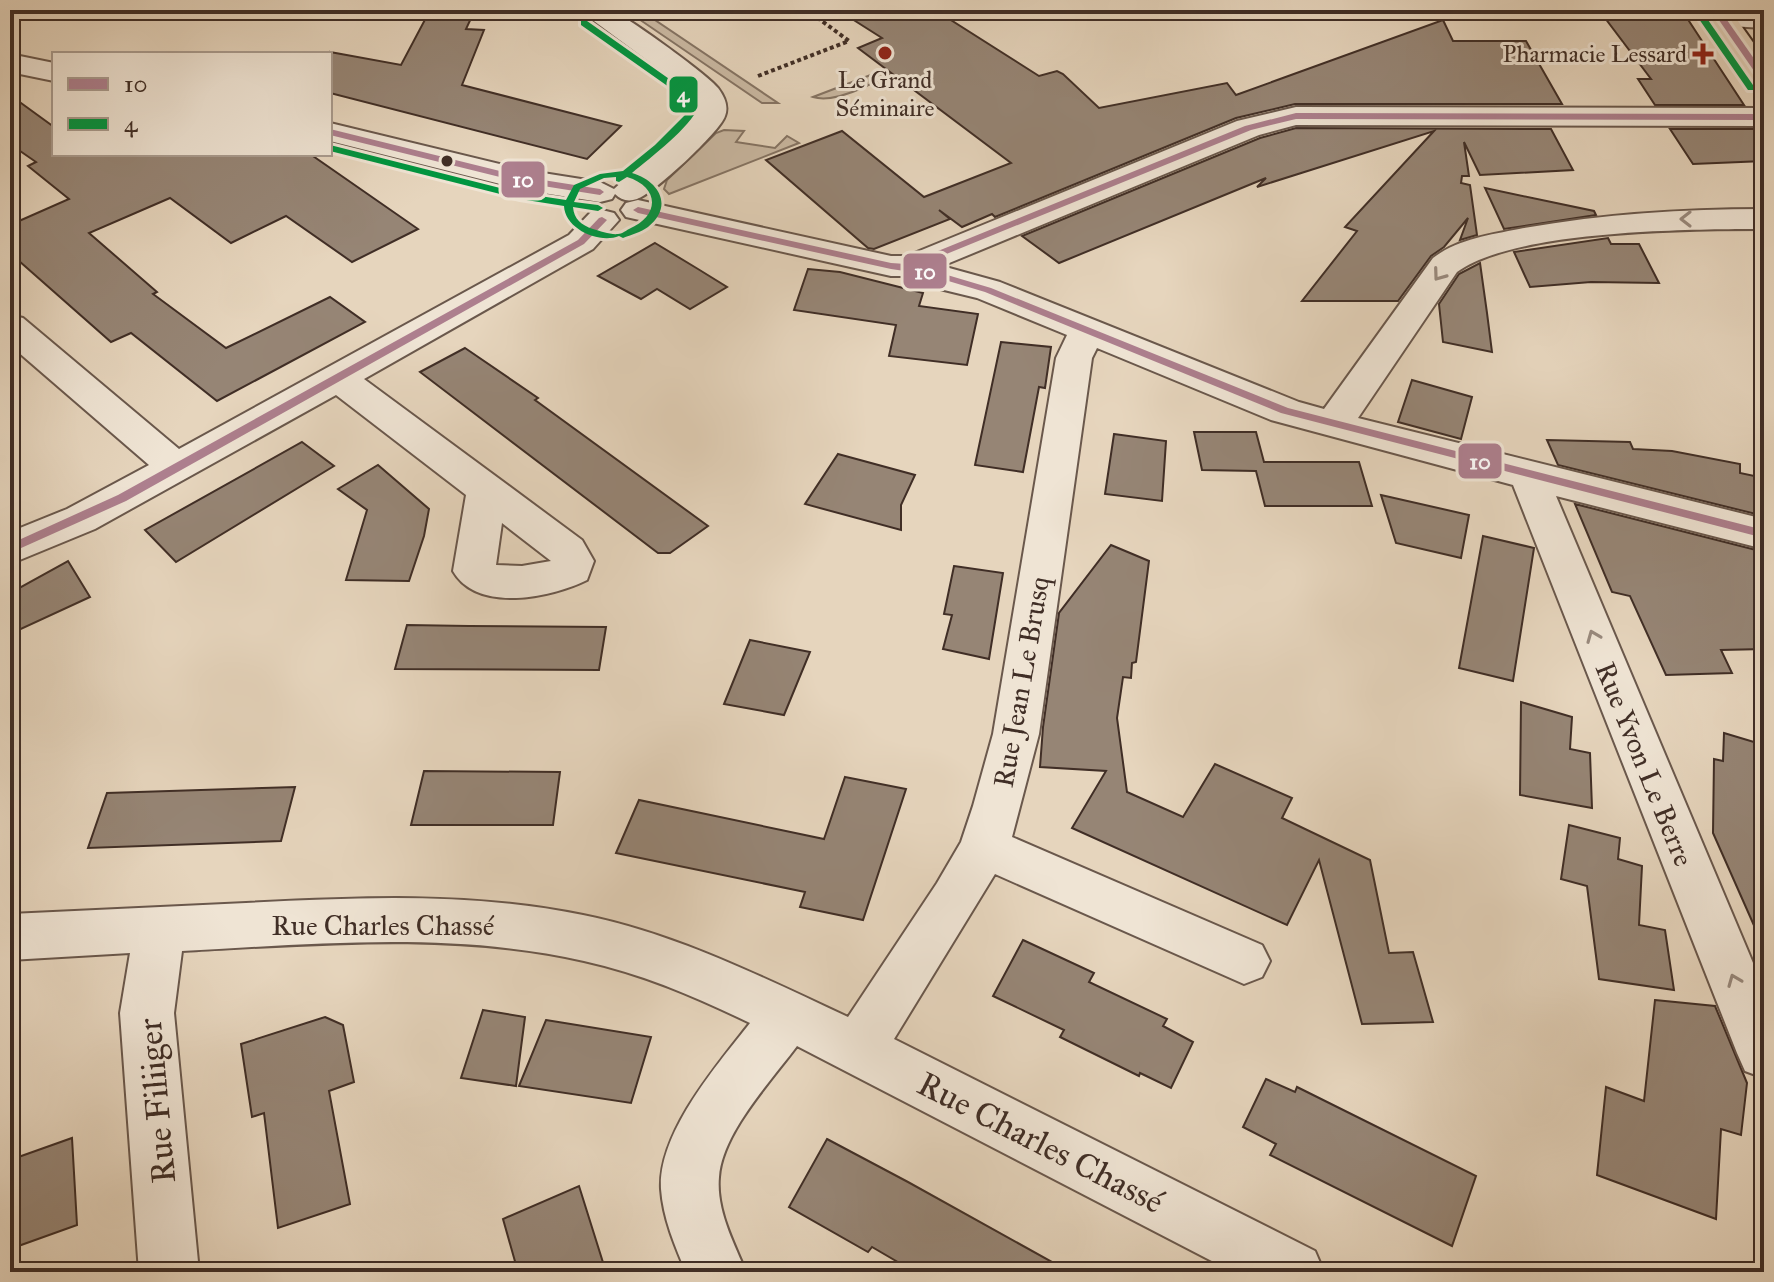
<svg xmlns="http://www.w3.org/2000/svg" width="1774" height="1282" viewBox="0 0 1774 1282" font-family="'IM FELL Great Primer',serif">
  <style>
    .green { fill: #cab9a3; stroke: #857464; stroke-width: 2 }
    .building { fill: #968575; stroke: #402e26; stroke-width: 2 }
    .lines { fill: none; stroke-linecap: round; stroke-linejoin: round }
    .minor-casing { stroke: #6a584c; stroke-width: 4 }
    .major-casing { stroke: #402e26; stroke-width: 4 }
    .path { stroke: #402e26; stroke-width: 4; stroke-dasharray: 4 3; stroke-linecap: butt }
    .minor { fill: #efe4d4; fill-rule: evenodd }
    .major { fill: #e6d5bd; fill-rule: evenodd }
    .bus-1-casing { stroke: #efe4d4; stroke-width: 6 }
    .bus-2-casing { stroke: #efe4d4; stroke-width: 6 }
    .bus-1 { fill: #ad7f8e; fill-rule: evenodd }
    .bus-2 { fill: #009640; fill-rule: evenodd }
    .oneway { stroke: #98897d }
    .poi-dot { fill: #8f2418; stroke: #efe4d4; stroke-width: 3 }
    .bus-dot { fill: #402e26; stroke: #efe4d4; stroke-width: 3 }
    .labels { text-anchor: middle; stroke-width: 6; stroke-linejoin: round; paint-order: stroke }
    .far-poi-label { font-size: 24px; fill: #402e26; stroke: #efe4d4; text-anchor: end }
    .street-label { font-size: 28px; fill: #402e26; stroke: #efe4d4 }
    .near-street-label { font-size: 34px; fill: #402e26; stroke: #efe4d4 }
    .line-badge { stroke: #efe4d4; stroke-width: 3 }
    .badge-label { font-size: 22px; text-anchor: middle; font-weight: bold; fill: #fff }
  </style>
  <rect width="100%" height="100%" fill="#e6d5bd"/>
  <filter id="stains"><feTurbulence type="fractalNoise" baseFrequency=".0025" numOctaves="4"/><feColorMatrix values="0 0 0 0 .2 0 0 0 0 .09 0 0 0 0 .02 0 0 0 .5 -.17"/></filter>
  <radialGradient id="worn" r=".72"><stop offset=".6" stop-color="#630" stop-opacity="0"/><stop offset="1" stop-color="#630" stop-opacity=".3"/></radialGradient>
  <!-- green -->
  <g class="green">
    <path d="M634,11L643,12L778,103H762L630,13Z"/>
    <path d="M910,60C889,76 839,105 813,97Z"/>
    <path d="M724,130L744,131L736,142L775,148L787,136L799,143L669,194L664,189L667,180L716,133Z"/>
  </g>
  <!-- building -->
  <g class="building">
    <path d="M838,10H935L1039,76L1057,71L1063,74L1099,108L1227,83L1236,95L1443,20L1453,41H1526L1562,104H1295L1236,118L995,217L992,214L962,227L939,210L950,219L874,249L868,248L766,160L842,131L924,197L1011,163L858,48L882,38Z"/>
    <path d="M428,14H473L466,29L484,30L462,85L621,126L587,159L330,93V52L401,65Z"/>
    <path d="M1602,14L1685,15L1744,105H1655L1638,79H1651Z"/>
    <path d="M10,95L54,127V154H310L418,229L352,262L286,216L231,243L170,198L89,233L157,292L153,294L226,348L330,297L365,322L217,401L131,333L111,342L10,253V225L69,199L28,166L36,162L10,144Z"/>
    <path d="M1296,128L1551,129L1573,170L1480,175L1464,142L1469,176H1462L1461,183L1470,185L1477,235L1460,240L1468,218L1444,247L1431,256L1398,301H1302L1357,231L1345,227L1434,131L1257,187L1266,178L1059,263L1022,236L1260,138Z"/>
    <path d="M1670,129H1760L1764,135V161L1693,164Z"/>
    <path d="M1485,188L1594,211L1596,215L1504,229Z"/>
    <path d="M1608,238L1611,244H1639L1659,283L1591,282L1530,287L1514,252Z"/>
    <path d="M655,243L698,269L727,287L690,309L657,289L641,299L598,276Z"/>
    <path d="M1480,263L1487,313L1492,352L1443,342L1439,304L1459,274Z"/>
    <path d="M808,269L840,272L923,293L919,306L978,314L967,365L889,356L896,325L794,310Z"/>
    <path d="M1001,342L1051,347L1045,388L1039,387L1023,472L975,465Z"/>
    <path d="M465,348L538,398L535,400L708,526L670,553H658L420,372Z"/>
    <path d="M1412,380L1472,397L1461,439L1398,422Z"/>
    <path d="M1194,432H1256L1264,462H1359L1372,506H1265L1256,471L1202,470Z"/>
    <path d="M1114,434L1166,441L1162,501L1105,494Z"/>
    <path d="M1547,440L1630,442L1633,449L1672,451L1740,464V473L1764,478V516L1558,465Z"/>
    <path d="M302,442L334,466L176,562L145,530Z"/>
    <path d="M838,454L915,475L901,505V530L805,504Z"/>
    <path d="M378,465L429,509L424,536L409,581L346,580L367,510L338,489Z"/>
    <path d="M1381,495L1469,515L1461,558L1396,543Z"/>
    <path d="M1575,504L1764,552V649L1721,650L1732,673L1666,675L1630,596L1612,592Z"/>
    <path d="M1483,536L1534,548L1513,681L1459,668Z"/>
    <path d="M1111,545L1149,561L1136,662L1132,663L1131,678L1123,677L1117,718L1127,792L1183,817L1215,764L1292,798L1282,818L1370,860L1389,953L1413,952L1433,1022L1362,1024L1319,860L1287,925L1072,828L1106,771L1040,767L1043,727L1059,613Z"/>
    <path d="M68,561L90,597L10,634V593Z"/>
    <path d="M954,566L1003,573L989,659L943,649L952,615L944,614Z"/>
    <path d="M407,625L469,626L606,627L599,670L395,669Z"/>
    <path d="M750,640L810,652L784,715L724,704Z"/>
    <path d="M1521,702L1572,717L1570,749L1590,753L1592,808L1520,795Z"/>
    <path d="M1724,733L1764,745V948L1713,833L1714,759L1723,761Z"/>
    <path d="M424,771L560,772L553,825H411Z"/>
    <path d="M845,777L906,789L863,920L800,907L805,892L616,853L639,800L824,839Z"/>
    <path d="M295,787L281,841L88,848L107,793Z"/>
    <path d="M1569,825L1620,838L1618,859L1642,866L1639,925L1665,930L1674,990L1599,979L1587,886L1561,879Z"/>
    <path d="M1023,940L1094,973L1089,982L1167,1019L1163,1026L1193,1042L1171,1088L1140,1073L1139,1076L1060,1037L1064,1030L993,996Z"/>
    <path d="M1655,1000L1715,1006L1747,1083L1741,1135L1721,1129L1716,1219L1597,1175L1606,1087L1644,1101Z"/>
    <path d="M483,1010L525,1017L516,1086L461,1078Z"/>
    <path d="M325,1017L343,1025L354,1082L329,1091L350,1204L278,1228L264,1113L252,1117L241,1044Z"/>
    <path d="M546,1020L651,1037L631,1103L519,1086Z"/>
    <path d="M1266,1079L1295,1092L1297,1087L1476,1176L1452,1246L1270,1155L1276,1144L1243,1127Z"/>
    <path d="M72,1138L77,1225L10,1249V1160Z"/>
    <path d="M827,1139L908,1182L1070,1272H915L872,1247L868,1252L789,1207Z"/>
    <path d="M579,1186L606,1272H518L503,1219Z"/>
  </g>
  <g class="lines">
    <!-- minor casing -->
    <g class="minor-casing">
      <g id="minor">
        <path d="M579,10C588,10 600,8 609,10C622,12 709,76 718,88C724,96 729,106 725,116C720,132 653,194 637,199C628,202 621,200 615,194L612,199L600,202L524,190L330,141V123L524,170L600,182L614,189L693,117L696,103L678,83Z"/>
        <path d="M1722,10H1764V28L1712,25L1708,19L1712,13Z"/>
        <path d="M10,54L54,63V81L10,72Z"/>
        <path d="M1296,107L1764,108V126L1296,125L1259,135L942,266L1000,282L1299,402L1324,409L1433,258C1458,239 1489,235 1519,229C1601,214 1681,209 1764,209V229C1691,229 1514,230 1457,272L1358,418L1764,519V549L1556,496L1764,989V1078L1745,1071L1737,1053L1513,485L1271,420L1097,348L1092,358L1039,734L1012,837L1262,945L1270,961L1262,977L1244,984L995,874L894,1039L1315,1251L1324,1272H1233L797,1046C771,1081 722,1133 719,1177C716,1210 734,1243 746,1272H686C675,1246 663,1218 661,1189C658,1133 717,1065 750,1023C696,997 643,974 584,961C453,931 315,944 182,951L174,1013L199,1272H139L120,1013L130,953L10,960V914C89,910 167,907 246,903C358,897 472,892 583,915C677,934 762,977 848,1017L937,883L961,842L973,806L993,734L1056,358L1067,335L977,298L940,289L906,276H891L626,217L621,210L626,203L638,200L891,256H907L1237,121Z"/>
        <path d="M602,210L614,213L619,220L593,249L364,379L582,540L594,561L587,580C551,598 477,613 453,571L466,495L336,395L95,529L10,564V532L67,509L149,465L10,345V315L23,318L179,449L569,235L590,213ZM502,523L551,561L522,566L496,565Z"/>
      </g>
    </g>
    <!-- major casing -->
    <g class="major-casing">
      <path id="major" d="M1702,10H1730L1764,58V88L1753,85Z"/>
    </g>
    <!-- path -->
    <path class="path" d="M758,76L849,41L807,10"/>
    <!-- minor -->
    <use href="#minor" class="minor"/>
    <!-- major -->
    <use href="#major" class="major"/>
    <!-- bus-1 casing -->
    <g class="bus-1-casing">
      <g id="bus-1">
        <path d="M1712,10H1720L1764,73V81H1761Z"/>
        <path d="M1296,113L1764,114V120L1296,119L1251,130L917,266L991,288L1288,408L1764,530V538L1281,413L985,292L925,274L891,269L638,213L633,210L638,207L891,263L906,264L1245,126Z"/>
        <path d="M330,129L524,177L600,189L604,192L600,195L524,183L330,135Z"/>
        <path d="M602,217L607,220L584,244L126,501L10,553V544L118,495L578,240L599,218Z"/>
      </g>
    </g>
    <!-- bus-2 casing -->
    <g class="bus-2-casing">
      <g id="bus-2">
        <path d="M1700,17H1706L1755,88L1754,90H1748L1699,19Z"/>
        <path d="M581,21H587L682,88L699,106C690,128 651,157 632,173C659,181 674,206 648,227C641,232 631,235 623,238L619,236C599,244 565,229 564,206L520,199L330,151V145L520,193L566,200L574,185L600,174L623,171L655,145L688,112L691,106L676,92L581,25ZM616,177V181L619,182L627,177C660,187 660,216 629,229C625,231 622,234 618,234C611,235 600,231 593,229C581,225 574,219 573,207L598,211L603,208L598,205L574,202L580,189L604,178Z"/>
      </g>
    </g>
    <!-- bus-1 -->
    <use href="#bus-1" class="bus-1"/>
    <!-- bus-2 -->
    <use href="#bus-2" class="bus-2"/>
  </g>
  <!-- one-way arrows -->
  <defs><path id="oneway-chevron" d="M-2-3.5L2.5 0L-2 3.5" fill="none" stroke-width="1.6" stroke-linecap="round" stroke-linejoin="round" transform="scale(2)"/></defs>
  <g class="oneway">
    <use href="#oneway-chevron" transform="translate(1686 219) rotate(180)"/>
    <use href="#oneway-chevron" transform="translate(1439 275) rotate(126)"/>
    <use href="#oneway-chevron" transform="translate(1593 636) rotate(-112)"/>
    <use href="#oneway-chevron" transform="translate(1734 980) rotate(-112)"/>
  </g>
  <!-- markers -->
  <g class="poi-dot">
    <circle cx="885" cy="53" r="8"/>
    <path d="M1699 42h8v8h8v8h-8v8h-8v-8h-8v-8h8z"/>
  </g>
  <circle class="bus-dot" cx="447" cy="161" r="7"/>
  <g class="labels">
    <!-- far-poi labels -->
    <g class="far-poi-label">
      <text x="1687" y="62">Pharmacie Lessard</text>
      <text x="885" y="88" text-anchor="middle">Le Grand<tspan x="885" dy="28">Séminaire</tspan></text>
    </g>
    <!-- street labels -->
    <g class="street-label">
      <text transform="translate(1021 682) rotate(-80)" y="10">Rue Jean Le Brusq</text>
      <text transform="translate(1645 764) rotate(68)" y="10">Rue Yvon Le Berre</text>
      <text x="383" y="935">Rue Charles Chassé</text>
    </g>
    <!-- near-street labels -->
    <g class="near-street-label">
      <text transform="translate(156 1101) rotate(-95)" y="12">Rue Filiiger</text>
      <text transform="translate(1041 1142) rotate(27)" y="12">Rue Charles Chassé</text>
    </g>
  </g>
  <g class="line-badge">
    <rect x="668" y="75" width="31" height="39" rx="8" fill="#009640"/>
    <rect x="500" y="160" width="46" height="39" rx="8" fill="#ad7f8e"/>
    <rect x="902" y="252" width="46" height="38" rx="8" fill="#ad7f8e"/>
    <rect x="1457" y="442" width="46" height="38" rx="8" fill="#ad7f8e"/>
  </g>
  <g class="badge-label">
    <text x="683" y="102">4</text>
    <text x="523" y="187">10</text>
    <text x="925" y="279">10</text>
    <text x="1480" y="469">10</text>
  </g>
  <!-- margin -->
  <rect width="1774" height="1282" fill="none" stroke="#e6d5bd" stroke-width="40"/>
  <rect x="12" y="12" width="1750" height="1258" fill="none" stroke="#402e26" stroke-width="4"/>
  <rect x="20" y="20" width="1734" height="1242" fill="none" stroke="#402e26" stroke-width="2"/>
  <!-- legend -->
  <rect x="52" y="52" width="280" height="104" fill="#efe4d4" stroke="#a99b8e" stroke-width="2"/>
  <rect x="68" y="78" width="40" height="12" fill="#ad7f8e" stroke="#a99b8e" stroke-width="2"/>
  <text x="124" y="92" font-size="24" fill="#402e26">10</text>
  <rect x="68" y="118" width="40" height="12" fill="#009640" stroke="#a99b8e" stroke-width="2"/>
  <text x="124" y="132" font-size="24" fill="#402e26">4</text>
  <rect width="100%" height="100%" filter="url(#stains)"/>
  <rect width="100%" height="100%" fill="url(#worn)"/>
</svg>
